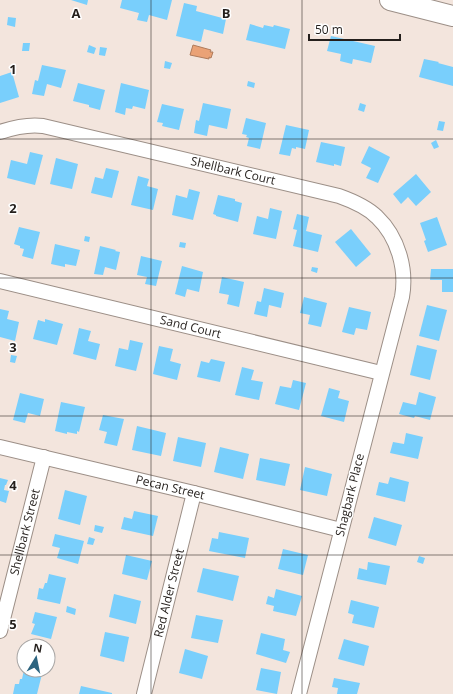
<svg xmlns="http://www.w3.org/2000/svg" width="453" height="694" viewBox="0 0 453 694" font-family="'Open Sans',sans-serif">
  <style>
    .water { fill: #eaa276; stroke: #af7b5b }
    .building { fill: #79cffc }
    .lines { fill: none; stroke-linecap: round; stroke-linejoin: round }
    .street-casing { stroke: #9c8f87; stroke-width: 16 }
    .secondary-casing { stroke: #9c8f87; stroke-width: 22 }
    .street { stroke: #fff; stroke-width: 14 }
    .secondary { stroke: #fff; stroke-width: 20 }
    .grid { fill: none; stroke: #241f1c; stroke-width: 1; stroke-opacity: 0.55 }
    .labels { text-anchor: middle; stroke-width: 3; stroke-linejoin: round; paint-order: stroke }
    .street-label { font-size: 12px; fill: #241f1c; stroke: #fff }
    .grid-label { font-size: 13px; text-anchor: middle; font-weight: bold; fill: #241f1c; stroke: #fff; stroke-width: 3; stroke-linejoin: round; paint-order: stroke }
  </style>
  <rect width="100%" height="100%" fill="#f3e5dd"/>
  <!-- water -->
  <path class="water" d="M193,45L211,50L210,52H213L211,58L209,57V59L190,55Z"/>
  <!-- building -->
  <g class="building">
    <path d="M71,0H88L87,5Z"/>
    <path d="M122,0H172L167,20L149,15L147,22L137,20L139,13L120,8Z"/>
    <path d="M184,3L197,6L196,11L226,19L223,34L204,29L201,42L176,36Z"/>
    <path d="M8,17L16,18L15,27L7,25Z"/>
    <path d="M250,24L263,28L264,25L273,27L274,25L290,29L285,49L246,40Z"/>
    <path d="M331,36L375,46L371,63L353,59L352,64L340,61L341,54L327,51Z"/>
    <path d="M23,43H30L29,51H22Z"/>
    <path d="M89,45L96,48L94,54L87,52Z"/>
    <path d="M100,47L107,48L105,56L99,55Z"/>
    <path d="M424,59L439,62L438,63L453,67V86L419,77Z"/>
    <path d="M165,61L172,63L170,69L164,68Z"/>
    <path d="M42,65L66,70L61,88L47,84L44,96L32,94L35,80L38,81Z"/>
    <path d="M12,72L19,97L0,103V76Z"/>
    <path d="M248,81L255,83L254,88L247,86Z"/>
    <path d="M78,83L105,90L100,110L89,107V105L73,101Z"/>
    <path d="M121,83L149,90L145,109L133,106L132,109L126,108L125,115L115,112Z"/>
    <path d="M203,103L231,109L227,129L209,125L207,136L194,133L196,120L199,121Z"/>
    <path d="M360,103L366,105L364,112L358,110Z"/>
    <path d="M162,104L184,109L179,130L162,126L163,123L157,122Z"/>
    <path d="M246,118L266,123L260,149L247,146L249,138L246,137L247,135L242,134Z"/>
    <path d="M439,121L445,122L443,131L437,130Z"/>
    <path d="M286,125L309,130L305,149L296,147V149L292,148L290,156L279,154Z"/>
    <path d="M436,140L439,147L434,149L431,143Z"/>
    <path d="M321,142L345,147L341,166L334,164V166L316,162Z"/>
    <path d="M369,146L390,157L378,183L366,178L371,168L361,163Z"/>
    <path d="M30,152L43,155L35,185L7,178L11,160L27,164Z"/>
    <path d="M56,158L78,164L72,189L50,184Z"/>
    <path d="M106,168L119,171L112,198L91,193L95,177L103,179Z"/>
    <path d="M416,174L431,192L416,206L408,197L401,204L393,194Z"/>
    <path d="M138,176L149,179L147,186L158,189L153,210L131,205Z"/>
    <path d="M189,189L200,192L193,220L172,215L176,195L187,198Z"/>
    <path d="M218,195L235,199V201L242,203L238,222L216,216V215L213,214Z"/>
    <path d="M270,208L282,211L276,239L253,234L257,216L268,219Z"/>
    <path d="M297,214L309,217L306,231L322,235L318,252L293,246L297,230L293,229Z"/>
    <path d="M437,217L447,245L428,252L424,241L426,240L420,223Z"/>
    <path d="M19,227L40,232L33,259L22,256L24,249L20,248V246L14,244Z"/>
    <path d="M351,229L371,254L356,267L335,242Z"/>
    <path d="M85,236L90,237L89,242L84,241Z"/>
    <path d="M180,242L186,243L185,248L179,247Z"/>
    <path d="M55,244L80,250L76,266L65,264V267L51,264Z"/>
    <path d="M100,246L116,250L115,251L120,252L116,270L105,267L103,275L94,274Z"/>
    <path d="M141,256L162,261L156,286L145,284L147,277L137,275Z"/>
    <path d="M182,266L203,272L199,292L187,289L185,297L175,294Z"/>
    <path d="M312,267L318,268L317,273L311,271Z"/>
    <path d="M431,269H453V292H442V280H430Z"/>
    <path d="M222,277L244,282L239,307L227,304L229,295L219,293Z"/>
    <path d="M264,288L284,293L281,308L269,305L267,317L254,314L257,301L261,302Z"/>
    <path d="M304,297L327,303L321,327L308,324L310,315L300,313Z"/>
    <path d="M427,305L447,310L439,341L419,336Z"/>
    <path d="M349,307L371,312L367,330L356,328L354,335L342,332Z"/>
    <path d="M0,309L9,311L7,319L19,322L15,341L0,337Z"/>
    <path d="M45,319L63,324L57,345L33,339L38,320L45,322Z"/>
    <path d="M79,328L91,331L88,341L100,344L96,360L73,354Z"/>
    <path d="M130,340L143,343L136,371L115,366L119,348L128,350Z"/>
    <path d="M417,345L437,350L430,380L410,375Z"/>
    <path d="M159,346L173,349L170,361L181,364L177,380L153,374Z"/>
    <path d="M11,355L17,356L15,363L10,362Z"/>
    <path d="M211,359L225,362L220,382L197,377L201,361L209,363Z"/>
    <path d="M242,367L254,370L251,380L263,382L259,400L235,395Z"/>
    <path d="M293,380L306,383L299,410L275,404L280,386L291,388Z"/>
    <path d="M329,388L340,391L338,398L349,401L344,422L321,416Z"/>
    <path d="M419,392L436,397L430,420L415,416L414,418L399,414L403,402L416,405Z"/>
    <path d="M20,393L44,399L40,416L28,413L25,423L13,420Z"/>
    <path d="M61,402L85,407L79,432L77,431V434L67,432V434L55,431Z"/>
    <path d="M103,415L124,419L117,446L104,443L107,432L99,430Z"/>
    <path d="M137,426L166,433L161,456L132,450Z"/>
    <path d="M406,433L423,437L418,459L390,453L393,442L404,444Z"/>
    <path d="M178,437L206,443L201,467L173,461Z"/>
    <path d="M220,447L249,454L243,479L214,472Z"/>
    <path d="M260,458L290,464L285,486L256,480Z"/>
    <path d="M305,467L332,474L327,496L300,490Z"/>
    <path d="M390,477L409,482L405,502L376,495L379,482L388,484Z"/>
    <path d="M0,478L8,480L6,485H5L4,490L9,491L6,503L0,501Z"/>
    <path d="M65,490L87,496L80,525L58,519Z"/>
    <path d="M134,511L158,516L153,536L121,529L124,517L132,519Z"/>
    <path d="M374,517L402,525L396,546L368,538Z"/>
    <path d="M95,525L104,527L102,533L94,531Z"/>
    <path d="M219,532L249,538L245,558L209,551L212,538L218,539Z"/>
    <path d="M55,534L84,541L78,564L57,558L60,548L52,546Z"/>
    <path d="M89,537L95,539L93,545L87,544Z"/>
    <path d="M283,549L308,555L303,575L278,569Z"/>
    <path d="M126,555L152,561L147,580L122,574Z"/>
    <path d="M419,556L425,558L423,564L417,562Z"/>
    <path d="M368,562L390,566L386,585L357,579L359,568L367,570Z"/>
    <path d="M203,568L239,576L233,601L197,592Z"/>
    <path d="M49,574L66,578L60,604L37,599L39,588L43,589L45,583H47Z"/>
    <path d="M276,589L302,596L296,616L273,611L274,606L266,604L268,596L274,598Z"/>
    <path d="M114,594L141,601L136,624L109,617Z"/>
    <path d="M351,600L379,607L374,628L352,623L354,615L348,613Z"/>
    <path d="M67,606L76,609L75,615L66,612Z"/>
    <path d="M35,612L57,617L51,639L31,634L35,624L32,623Z"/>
    <path d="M196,615L223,620L218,643L191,638Z"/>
    <path d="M105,632L129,637L124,662L100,656Z"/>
    <path d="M261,633L285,639L283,650L290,652L286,663L256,654Z"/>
    <path d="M344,639L369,646L364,666L338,659Z"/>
    <path d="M185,649L208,656L202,679L179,673Z"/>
    <path d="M261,668L281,672L277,694L256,690Z"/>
    <path d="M24,670L42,674L37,694H13L15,684H19L20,679H22Z"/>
    <path d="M334,678L360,683L357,694H337L338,688L332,687Z"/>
    <path d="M81,686L112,693V694H79Z"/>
  </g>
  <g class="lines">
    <!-- street casing -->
    <g class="street-casing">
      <g id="street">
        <path id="s1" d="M0,132C15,127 28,124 43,126L339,196C353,201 367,207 377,217C398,237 407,269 402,297L299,694"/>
        <path id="s2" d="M0,281L381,373"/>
        <path id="s3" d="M0,447L194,493L341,530"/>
        <path id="s4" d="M0,631L44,457"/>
        <path id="s5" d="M144,694L194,493"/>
      </g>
    </g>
    <!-- secondary casing -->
    <g class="secondary-casing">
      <path id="secondary" d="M390,0L453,16"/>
    </g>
    <!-- street -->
    <use href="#street" class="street"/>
    <!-- secondary -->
    <use href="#secondary" class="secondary"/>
  </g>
  <!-- grid -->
  <path class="grid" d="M151,0V694M302,0V694M0,139H453M0,278H453M0,416H453M0,555H453"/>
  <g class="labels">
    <!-- street labels -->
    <g class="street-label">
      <text dy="4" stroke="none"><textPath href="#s1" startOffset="239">Shellbark Court</textPath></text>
      <text dy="4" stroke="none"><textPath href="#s2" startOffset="196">Sand Court</textPath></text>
      <text dy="4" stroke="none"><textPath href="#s3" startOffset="175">Pecan Street</textPath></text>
      <text transform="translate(350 495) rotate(-76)" y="4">Shagbark Place</text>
      <text dy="4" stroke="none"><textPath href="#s4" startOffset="102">Shellbark Street</textPath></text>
      <text dy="4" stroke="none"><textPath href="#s5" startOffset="104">Red Alder Street</textPath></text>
    </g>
  </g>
  <g class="grid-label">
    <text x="76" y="18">A</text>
    <text x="226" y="18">B</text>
    <text x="13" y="74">1</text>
    <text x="13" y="213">2</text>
    <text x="13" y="352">3</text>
    <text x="13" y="490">4</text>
    <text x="13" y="629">5</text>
  </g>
  <!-- north arrow -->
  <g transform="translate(36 658) rotate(10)"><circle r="19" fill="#ffffff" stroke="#a7a5a4"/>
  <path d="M0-3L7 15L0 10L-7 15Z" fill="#2d647f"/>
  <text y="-6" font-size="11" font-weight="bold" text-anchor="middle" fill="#241f1c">N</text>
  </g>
  <!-- scale -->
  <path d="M309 34v6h91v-6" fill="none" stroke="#241f1c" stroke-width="2"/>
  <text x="315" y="34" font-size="12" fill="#241f1c" stroke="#ffffff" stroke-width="3" paint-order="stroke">50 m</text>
</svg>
